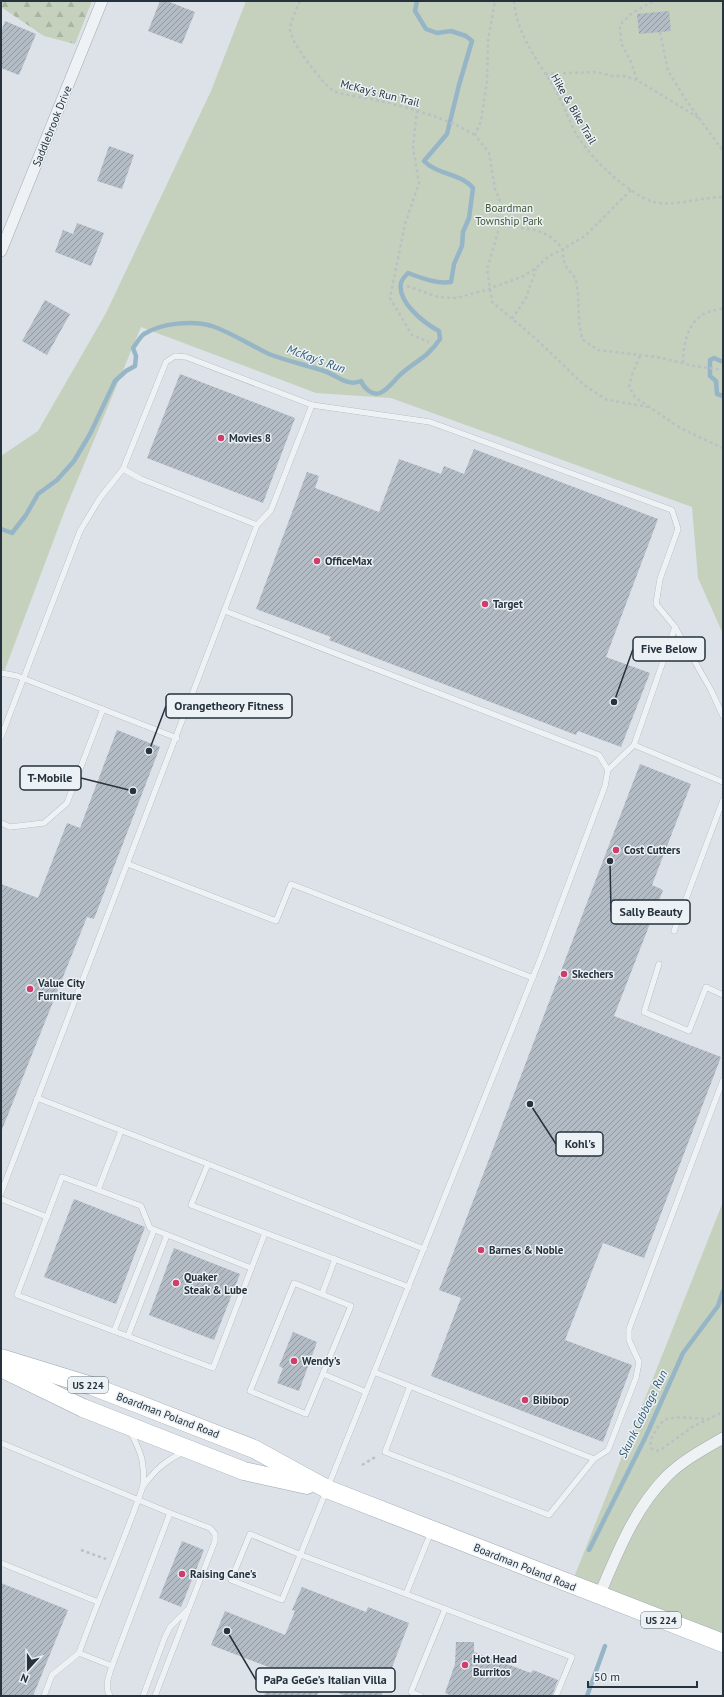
<svg xmlns="http://www.w3.org/2000/svg" width="724" height="1697" viewBox="0 0 724 1697" font-family="'PT Sans',sans-serif">
  <style>
    .forest { fill: url(#forest-firs) }
    .park { fill: #c5d1bd }
    .lines { fill: none; stroke-linecap: round; stroke-linejoin: round }
    .stream { stroke: #96b6c8; stroke-width: 4.5 }
    .building { fill: url(#building-hatch) }
    .service-casing { stroke: #a2aab1; stroke-width: 6 }
    .minor-casing { stroke: #a2aab1; stroke-width: 12 }
    .primary-casing { stroke: #9ba8b3; stroke-width: 19 }
    .path { stroke: #bbc0c5; stroke-width: 2.5; stroke-dasharray: 3 3; stroke-linecap: butt }
    .service { stroke: #eff2f5; stroke-width: 5.5 }
    .minor { stroke: #eff2f5; stroke-width: 11 }
    .primary { stroke: #fff; stroke-width: 18 }
    .poi-dot { fill: #d03d6b; stroke: #ebf1f4; stroke-width: 1.5 }
    .labels { text-anchor: middle; stroke-width: 3; stroke-linejoin: round; paint-order: stroke }
    .shield { fill: #ebf1f4; stroke: #616b74; stroke-width: 1 }
    .shield-label { font-size: 10px; font-weight: bold; fill: #26323d }
    .street-label { font-size: 11px; fill: #26323d; stroke: #ebf1f4 }
    .park-label { font-size: 11px; fill: #405933; stroke: #ebf1f4 }
    .poi-label { font-size: 11px; font-weight: bold; fill: #26323d; stroke: #ebf1f4; text-anchor: start }
    .water-label { font-size: 12px; font-style: italic; fill: #2f5872; stroke: #ebf1f4 }
    .leader { fill: none; stroke: #26323d; stroke-width: 1.5 }
    .callout-dot { fill: #26323d; stroke: #ebf1f4; stroke-width: 1.5 }
    .callout { fill: #ebf1f4; stroke: #26323d; stroke-width: 1.5 }
    .callout-label { font-size: 12px; text-anchor: middle; font-weight: bold; fill: #26323d }
  </style>
  <defs>
    <pattern id="forest-firs" width="22" height="20" patternUnits="userSpaceOnUse"><rect width="22" height="20" fill="#c5d1bd"/><path d="M5 1l3.5 6h-7zM16 11l3.5 6h-7z" fill="#a9b4a3"/></pattern>
    <pattern id="building-hatch" width="6" height="6" patternUnits="userSpaceOnUse"><rect width="6" height="6" fill="#b3bcc4"/><path d="M-1 1l2-2M0 6l6-6M5 7l2-2" fill="none" stroke="#9199a0"/></pattern>
  </defs>
  <rect width="100%" height="100%" fill="#dce2e7"/>
  <!-- forest -->
  <path class="forest" d="M1,1H92L75,44L44,36L1,7Z"/>
  <!-- park -->
  <g class="park">
    <path d="M246,1H723V634L698,578L692,507L391,398L316,393L141,327L65,510L1,680V456L38,431L106,313L211,91Z"/>
    <path d="M723,1202V1643L571,1585Z"/>
  </g>
  <g class="lines">
    <!-- stream -->
    <g class="stream">
      <path d="M723,362L714,358L710,360V376L716,381L717,394L723,396"/>
      <path d="M1,529L12,533L26,515L38,494L57,480L74,461L90,434L115,381L126,371L135,366L136,356L133,348C136,344 140,337 144,334C161,323 193,320 212,326C232,333 250,345 269,354C287,361 306,365 324,371C337,375 347,387 361,381C364,388 372,396 380,393C389,389 394,380 401,374C417,360 427,358 440,339L439,331C424,323 397,302 401,283C402,279 405,276 408,273C422,278 435,284 451,282L454,264L462,246L463,232L469,218L473,188C461,173 437,175 424,161L447,134L459,85L472,41L466,36L451,31L437,33L426,29L415,11L417,1"/>
      <path d="M589,1550L646,1436L683,1353L718,1306L723,1291"/>
      <path d="M587,1696L605,1646"/>
    </g>
  </g>
  <!-- building -->
  <g class="building">
    <path d="M160,1H167L195,12L182,44L148,31Z"/>
    <path d="M669,11L671,31L639,34L637,14Z"/>
    <path d="M5,21L36,34L19,75L1,68V32Z"/>
    <path d="M109,146L134,155L122,189L97,181Z"/>
    <path d="M77,223L104,233L91,266L55,252L63,230L73,234Z"/>
    <path d="M45,300L70,314L47,355L22,341Z"/>
    <path d="M180,374L295,418L263,503L147,458Z"/>
    <path d="M474,449L658,519L606,657L650,673L621,747L578,731L576,735L329,640L331,637L256,609L307,472L319,476L315,488L379,512L399,459L441,474L444,466L464,474Z"/>
    <path d="M117,730L160,747L94,919L87,917L1,1132V884L38,898L67,823L80,828Z"/>
    <path d="M640,764L691,784L652,885L663,890L614,1016L721,1057L644,1258L603,1243L565,1340L632,1365L603,1442L431,1376L461,1298L439,1290Z"/>
    <path d="M74,1199L145,1227L116,1304L44,1277Z"/>
    <path d="M174,1248L240,1274L214,1340L149,1315Z"/>
    <path d="M293,1332L317,1342L299,1391L277,1383L283,1368L279,1366Z"/>
    <path d="M182,1541L204,1550L181,1607L159,1598Z"/>
    <path d="M1,1583L68,1610L33,1696H1Z"/>
    <path d="M302,1587L366,1612L368,1607L409,1623L381,1696H346L324,1687L316,1696H264L274,1669L211,1645L225,1611L285,1635L295,1611L292,1610Z"/>
    <path d="M456,1642H474V1652L531,1673L533,1670L558,1680L552,1696H452L445,1693L455,1664Z"/>
  </g>
  <g class="lines">
    <!-- service casing -->
    <g class="service-casing">
      <g id="service">
        <path d="M257,525L271,510L312,405"/>
        <path d="M225,611L599,755L608,770L605,786L541,957L327,1489L282,1600L231,1580L250,1534L301,1555L406,1594"/>
        <path d="M1,673L17,676L177,738"/>
        <path d="M1,737L80,531L100,498L123,469L166,362L175,356L186,357L312,405L430,422L672,510L678,529L660,579L656,604L675,627L711,690L723,716"/>
        <path d="M634,745L675,627"/>
        <path d="M608,770L634,745L723,782"/>
        <path d="M1,823L10,827L44,823L67,803L103,709"/>
        <path d="M128,864L276,921L291,884L533,978"/>
        <path d="M674,931L723,800"/>
        <path d="M659,964L644,1012L689,1031L706,987L723,995"/>
        <path d="M37,1098L208,1164L191,1205L409,1287"/>
        <path d="M121,1131L98,1190L62,1177L17,1295L213,1368L265,1233"/>
        <path d="M208,1164L424,1249"/>
        <path d="M98,1190L141,1206L150,1228L251,1268"/>
        <path d="M1,1193L257,525L141,479L123,469"/>
        <path d="M1,1199L47,1217"/>
        <path d="M294,1283L351,1306L306,1414L250,1391Z"/>
        <path d="M322,1294L335,1259"/>
        <path d="M114,1331L154,1230"/>
        <path d="M128,1336L167,1235"/>
        <path d="M374,1372L594,1459L549,1515L385,1452L410,1386"/>
        <path d="M323,1374L366,1392"/>
        <path d="M130,1431C141,1452 145,1462 143,1486C157,1468 164,1462 185,1451"/>
        <path d="M1,1443L170,1513L112,1666L79,1653C99,1597 124,1542 143,1486"/>
        <path d="M594,1459L608,1450L636,1378L639,1362L629,1340V1329L723,1080"/>
        <path d="M431,1532L406,1594L572,1657L556,1696"/>
        <path d="M1,1563L98,1602"/>
        <path d="M44,1696L52,1675L79,1653"/>
        <path d="M110,1696C104,1686 109,1676 112,1666"/>
        <path d="M143,1696L165,1637L170,1627L187,1610"/>
        <path d="M155,1696L215,1541V1534L210,1528L170,1513"/>
        <path d="M421,1696L411,1692L445,1609"/>
      </g>
    </g>
    <!-- minor casing -->
    <g class="minor-casing">
      <g id="minor">
        <path d="M1,251L102,1"/>
        <path d="M599,1596C617,1554 634,1509 667,1476C683,1460 704,1449 723,1438"/>
      </g>
    </g>
    <!-- primary casing -->
    <g class="primary-casing">
      <g id="primary">
        <path d="M1,1358L92,1386L254,1449L327,1489L723,1643"/>
        <path d="M1,1368L83,1408L244,1471L307,1485"/>
      </g>
    </g>
    <!-- path -->
    <g class="path">
      <path d="M300,1C296,10 291,20 290,30C290,41 323,85 334,91C342,95 362,97 372,99C408,108 443,116 475,135"/>
      <path d="M514,1C517,37 539,61 556,91C565,107 570,125 580,140C593,160 631,196 654,202C672,207 703,197 723,197"/>
      <path d="M660,32L668,71L686,100L723,151"/>
      <path d="M545,74L596,72L613,76H624L637,80L699,118"/>
      <path d="M637,80L631,62L621,43L620,25L632,13L653,1"/>
      <path d="M417,110L413,148L419,183L405,224L390,298L412,335L429,342"/>
      <path d="M631,190L585,236L563,249V259L567,268L576,279L578,294L579,321L582,339L598,350L657,357L694,366L723,370"/>
      <path d="M500,225L487,269L492,302L535,338L584,385L607,400L648,407"/>
      <path d="M407,286L438,297L456,298L486,290L524,276L536,268L549,256L563,249C543,225 526,230 500,225L498,218L501,208L499,198L495,189L489,153L475,135L481,121L487,81L488,41L495,1"/>
      <path d="M512,319L526,298L536,269"/>
      <path d="M640,356L633,372L629,387L635,397L658,413L682,429L723,448"/>
      <path d="M683,363C683,346 687,325 702,315C707,311 717,310 723,308"/>
      <path d="M710,1419C699,1419 672,1415 665,1420C661,1422 657,1428 655,1432C651,1438 649,1443 652,1449L656,1451L662,1449L692,1427L723,1412"/>
      <path d="M362,1465L377,1456"/>
      <path d="M81,1550L106,1559"/>
    </g>
    <!-- service -->
    <use href="#service" class="service"/>
    <!-- minor -->
    <use href="#minor" class="minor"/>
    <!-- primary -->
    <use href="#primary" class="primary"/>
  </g>
  <!-- markers -->
  <g class="poi-dot">
    <circle cx="221" cy="438" r="4"/>
    <circle cx="317" cy="561" r="4"/>
    <circle cx="485" cy="604" r="4"/>
    <circle cx="616" cy="850" r="4"/>
    <circle cx="564" cy="974" r="4"/>
    <circle cx="30" cy="989" r="4"/>
    <circle cx="481" cy="1250" r="4"/>
    <circle cx="176" cy="1283" r="4"/>
    <circle cx="294" cy="1361" r="4"/>
    <circle cx="525" cy="1400" r="4"/>
    <circle cx="182" cy="1574" r="4"/>
    <circle cx="465" cy="1665" r="4"/>
  </g>
  <g class="labels">
    <!-- shield labels -->
    <g class="shield">
      <rect x="68" y="1377" width="40" height="16" rx="3"/>
      <rect x="641" y="1612" width="40" height="16" rx="3"/>
    </g>
    <g class="shield-label">
      <text x="88" y="1389">US 224</text>
      <text x="661" y="1624">US 224</text>
    </g>
    <!-- street labels -->
    <g class="street-label">
      <text transform="translate(380 93) rotate(14)" y="4">McKay's Run Trail</text>
      <text transform="translate(574 109) rotate(60)" y="4">Hike &amp; Bike Trail</text>
      <text transform="translate(52 126) rotate(-68)" y="4">Saddlebrook Drive</text>
      <text transform="translate(168 1415) rotate(21)" y="4">Boardman Poland Road</text>
      <text transform="translate(525 1567) rotate(22)" y="4">Boardman Poland Road</text>
    </g>
    <!-- park labels -->
    <g class="park-label">
      <text x="509" y="212">Boardman<tspan x="509" dy="13">Township Park</tspan></text>
    </g>
    <!-- poi labels -->
    <g class="poi-label">
      <text x="229" y="442">Movies 8</text>
      <text x="325" y="565">OfficeMax</text>
      <text x="493" y="608">Target</text>
      <text x="624" y="854">Cost Cutters</text>
      <text x="572" y="978">Skechers</text>
      <text x="38" y="987">Value City<tspan x="38" dy="13">Furniture</tspan></text>
      <text x="489" y="1254">Barnes &amp; Noble</text>
      <text x="184" y="1281">Quaker<tspan x="184" dy="13">Steak &amp; Lube</tspan></text>
      <text x="302" y="1365">Wendy's</text>
      <text x="533" y="1404">Bibibop</text>
      <text x="190" y="1578">Raising Cane's</text>
      <text x="473" y="1663">Hot Head<tspan x="473" dy="13">Burritos</tspan></text>
    </g>
    <!-- water labels -->
    <g class="water-label">
      <text transform="translate(316 359) rotate(20)" y="4">McKay's Run</text>
      <text transform="translate(643 1414) rotate(-64)" y="4">Skunk Cabbage Run</text>
    </g>
  </g>
  <!-- callouts -->
  <path class="leader" d="M614 702L633 649M149 751L166 706M133 791L81 778M610 861L611 912M530 1104L556 1144M227 1631L256 1680"/>
  <g class="callout-dot">
    <circle cx="614" cy="702" r="4"/>
    <circle cx="149" cy="751" r="4"/>
    <circle cx="133" cy="791" r="4"/>
    <circle cx="610" cy="861" r="4"/>
    <circle cx="530" cy="1104" r="4"/>
    <circle cx="227" cy="1631" r="4"/>
  </g>
  <g class="callout">
    <rect x="633" y="637" width="72" height="24" rx="4"/>
    <rect x="166" y="694" width="126" height="24" rx="4"/>
    <rect x="20" y="766" width="61" height="24" rx="4"/>
    <rect x="611" y="900" width="79" height="24" rx="4"/>
    <rect x="556" y="1132" width="47" height="24" rx="4"/>
    <rect x="256" y="1668" width="139" height="24" rx="4"/>
  </g>
  <g class="callout-label">
    <text x="669" y="653">Five Below</text>
    <text x="229" y="710">Orangetheory Fitness</text>
    <text x="50" y="782">T-Mobile</text>
    <text x="651" y="916">Sally Beauty</text>
    <text x="580" y="1148">Kohl's</text>
    <text x="325" y="1684">PaPa GeGe's Italian Villa</text>
  </g>
  <!-- border -->
  <rect width="724" height="1697" fill="none" stroke="#26323d" stroke-width="4"/>
  <!-- north arrow -->
  <g transform="translate(28 1669) rotate(201)" stroke="#ebf1f4" stroke-width="3" paint-order="stroke">
  <path d="M0-3L7 15L0 10L-7 15Z" fill="#26323d"/>
  <text y="-6" font-size="11" font-weight="bold" text-anchor="middle" fill="#26323d">N</text>
  </g>
  <!-- scale -->
  <path d="M588 1681v6h109v-6" fill="none" stroke="#26323d" stroke-width="2"/>
  <text x="594" y="1681" font-size="12" fill="#26323d" stroke="#ebf1f4" stroke-width="3" paint-order="stroke">50 m</text>
</svg>
